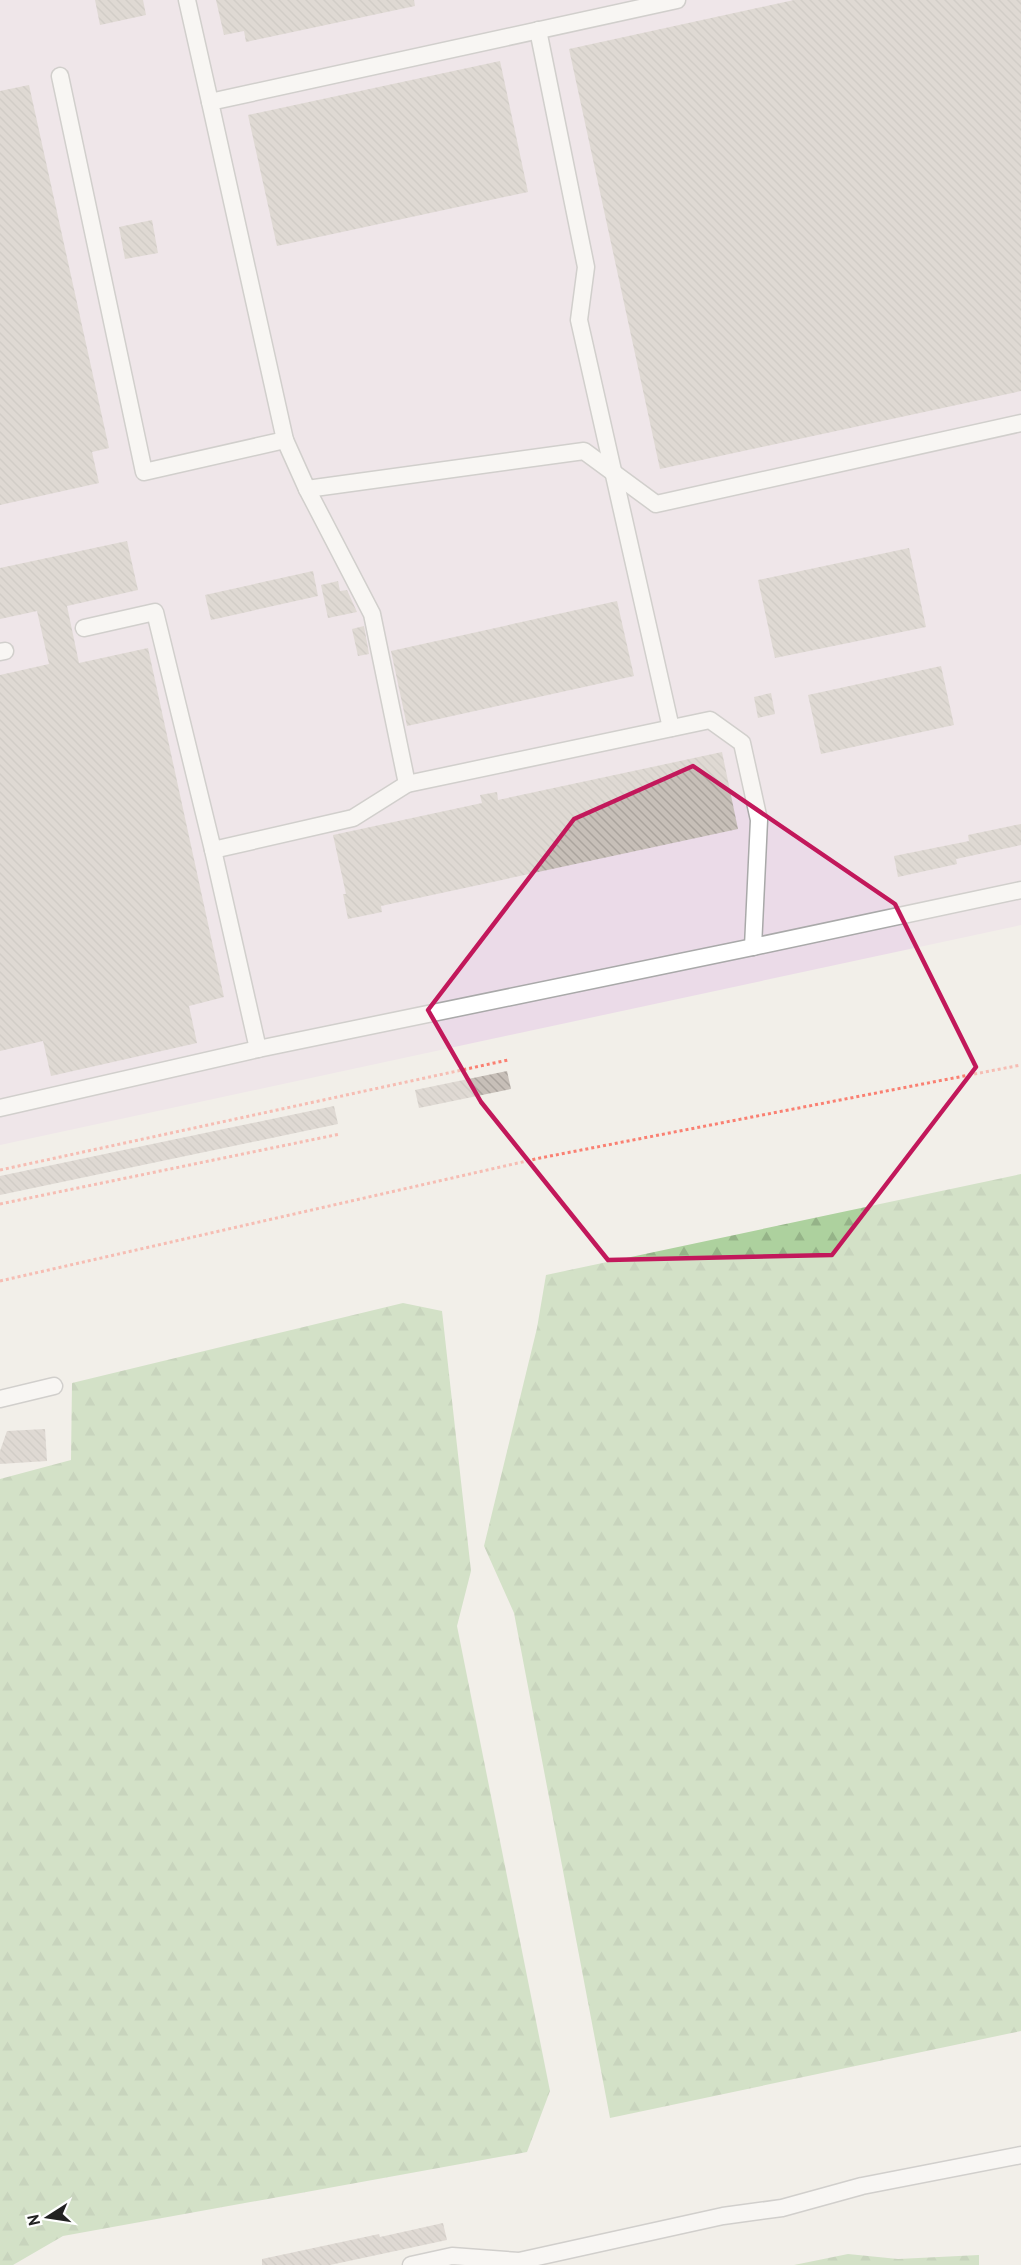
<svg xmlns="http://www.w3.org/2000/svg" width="1021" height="2265" viewBox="0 0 1021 2265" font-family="'PT Sans',sans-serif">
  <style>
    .industrial { fill: #ebdbe8 }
    .forest { fill: url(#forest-firs) }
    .building { fill: url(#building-back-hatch) }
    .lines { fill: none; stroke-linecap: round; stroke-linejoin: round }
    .minor-casing { stroke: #a9a9a9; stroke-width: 19 }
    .path { stroke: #fa8072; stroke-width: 3; stroke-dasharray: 3 3; stroke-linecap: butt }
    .minor { stroke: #fff; stroke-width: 16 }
    .marked { fill: none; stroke: #c2185b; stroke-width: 4.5; stroke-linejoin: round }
  </style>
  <defs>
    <pattern id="forest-firs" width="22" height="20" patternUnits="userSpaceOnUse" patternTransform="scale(1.5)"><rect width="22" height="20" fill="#add19e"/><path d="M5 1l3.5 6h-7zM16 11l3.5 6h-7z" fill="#95b388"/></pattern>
    <pattern id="building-back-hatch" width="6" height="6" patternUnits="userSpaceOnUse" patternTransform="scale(1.5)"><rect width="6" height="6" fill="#c7bfb8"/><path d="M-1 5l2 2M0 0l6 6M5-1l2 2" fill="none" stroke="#aba49e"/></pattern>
  </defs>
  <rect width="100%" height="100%" fill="#f2efe9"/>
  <!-- industrial -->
  <path class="industrial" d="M0,0H1021V925L0,1145Z"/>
  <!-- forest -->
  <g class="forest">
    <path d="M1021,1174V2031L610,2118L514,1613L484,1546L537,1328L546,1275Z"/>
    <path d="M403,1303L442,1311L471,1571L457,1626L550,2091L527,2152L63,2236L13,2265H0V1479L71,1460L72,1383Z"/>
    <path d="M848,2254L898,2259L979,2255V2265H794Z"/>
  </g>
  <!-- building -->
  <g class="building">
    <path d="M95,0H143L146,15L100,25Z"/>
    <path d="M216,0H414L415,6L246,42L244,31L224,35Z"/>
    <path d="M794,0H1021V391L660,469L569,49Z"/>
    <path d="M500,61L528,192L277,246L248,115Z"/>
    <path d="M29,85L109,448L92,452L99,483L0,505V91Z"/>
    <path d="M152,220L158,253L125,259L119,227Z"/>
    <path d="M127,541L138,590L67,606L79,663L148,648L224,997L189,1006L197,1043L51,1076L43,1041L0,1051V675L49,664L37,611L0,619V568Z"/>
    <path d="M909,548L926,627L775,658L758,580Z"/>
    <path d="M313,571L318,596L211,620L205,595Z"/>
    <path d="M338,581L340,591L347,590L357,612L328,618L321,585Z"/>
    <path d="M617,601L634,676L407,726L391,651Z"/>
    <path d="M364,626L369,654L358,656L352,629Z"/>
    <path d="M941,666L954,725L821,754L808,695Z"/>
    <path d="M771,693L775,714L758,718L754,697Z"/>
    <path d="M722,752L738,829L381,906L382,912L348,919L343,894H346L333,835L482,803L480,795L497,792L498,800Z"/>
    <path d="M1021,824V845L956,859L957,864L898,877L894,856L969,841L968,835Z"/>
    <path d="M507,1071L511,1089L419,1108L415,1090Z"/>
    <path d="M334,1106L338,1124L0,1195V1176Z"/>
    <path d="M45,1429L47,1461L0,1464V1451L7,1431Z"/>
    <path d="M443,2223L447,2240L330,2265H262V2259L379,2234L380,2237Z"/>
  </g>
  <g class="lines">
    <!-- minor casing -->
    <g class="minor-casing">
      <g id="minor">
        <path d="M187,0L210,102"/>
        <path d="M538,30L586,267L579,320L671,728"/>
        <path d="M60,76L144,472L285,440L210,102L677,0"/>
        <path d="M285,440L307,489L584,451L656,504L1021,423"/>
        <path d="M0,652L5,651"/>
        <path d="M407,784L710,720L742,743L759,820L753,947L1021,890"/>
        <path d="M213,850L353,818L407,784L372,614L307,489"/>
        <path d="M258,1049L753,947"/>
        <path d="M0,1108L258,1049L213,850L155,612L84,628"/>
        <path d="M0,1399L54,1386"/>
        <path d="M411,2265L452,2256L519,2261L723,2216L782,2208L862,2186L1021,2155"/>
      </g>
    </g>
    <!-- path -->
    <g class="path">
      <path d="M0,1170L508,1060"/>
      <path d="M0,1204L340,1134"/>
      <path d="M0,1281L540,1158L1021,1065"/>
    </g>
    <!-- minor -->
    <use href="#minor" class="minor"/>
  </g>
  <!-- marked area -->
  <path d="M0 0H1021V2265H0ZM693,766L895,904L976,1067L832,1255L608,1260L481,1102L428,1010L574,819Z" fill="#f2efe9" fill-opacity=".55" fill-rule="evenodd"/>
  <path class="marked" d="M693,766L895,904L976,1067L832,1255L608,1260L481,1102L428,1010L574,819Z"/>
  <!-- north arrow -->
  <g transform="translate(48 2217) rotate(258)" stroke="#ffffff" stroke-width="4.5" paint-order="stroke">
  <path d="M0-4.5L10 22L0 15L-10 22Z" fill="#222222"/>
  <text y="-9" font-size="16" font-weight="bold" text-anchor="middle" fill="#222222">N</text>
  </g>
</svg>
